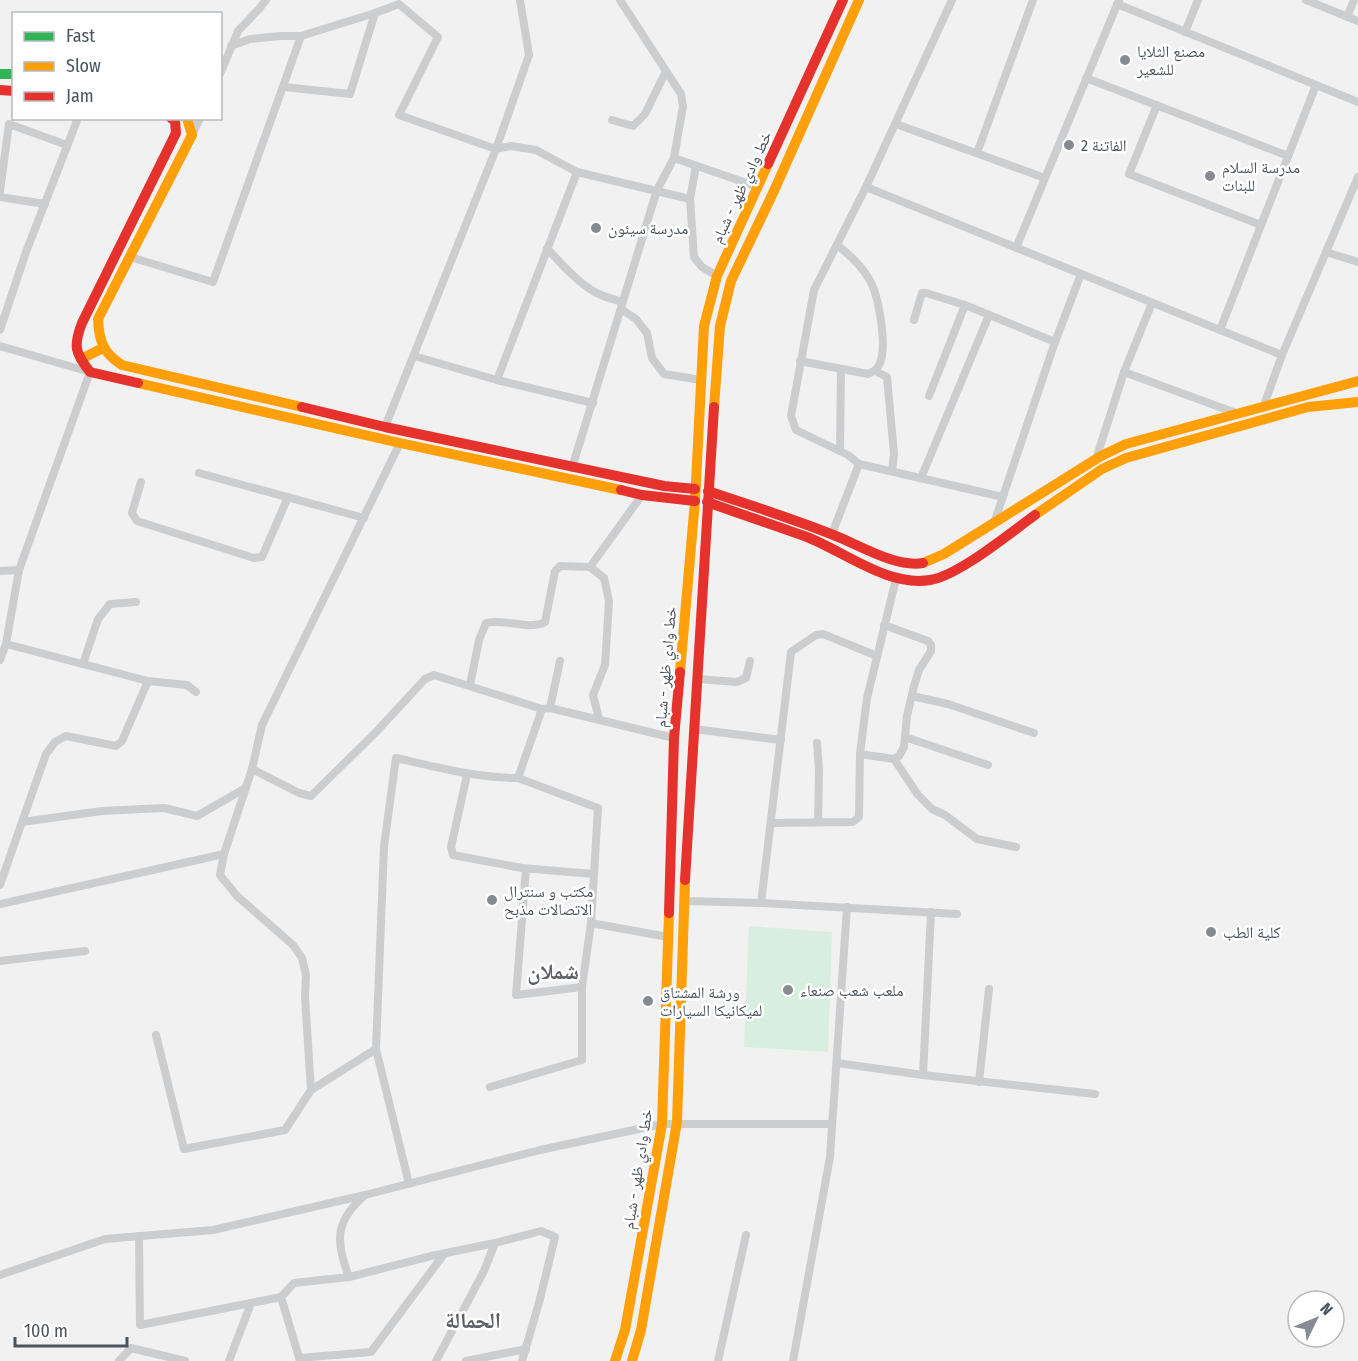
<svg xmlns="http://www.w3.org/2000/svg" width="1358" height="1361" viewBox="0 0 1358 1361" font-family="'Fira Sans Condensed','Noto Naskh Arabic',sans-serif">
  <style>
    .green { fill: #d8eee0 }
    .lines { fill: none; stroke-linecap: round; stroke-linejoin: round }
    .street { stroke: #cccdcf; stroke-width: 8 }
    .fast { stroke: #30b455; stroke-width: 10 }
    .slow { stroke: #ff9f0a; stroke-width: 10 }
    .jam { stroke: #e5322d; stroke-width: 10 }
    .poi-dot { fill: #858b90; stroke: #fff; stroke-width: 2 }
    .labels { text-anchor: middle; stroke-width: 5; stroke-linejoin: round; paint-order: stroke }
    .poi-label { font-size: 16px; fill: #4a545c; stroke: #fff; text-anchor: start }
    .street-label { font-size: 16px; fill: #4a545c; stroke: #fff }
    .district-label { font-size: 22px; font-weight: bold; fill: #5d6165; stroke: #fff }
  </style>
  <rect width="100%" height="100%" fill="#f2f1f1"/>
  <!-- green -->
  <path class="green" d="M749,926L832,932L828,1052L744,1047Z"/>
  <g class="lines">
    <!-- street -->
    <g class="street">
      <path d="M952,0L866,187L814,290L791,416L796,430L848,455L859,464L1003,497"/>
      <path d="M1306,0L1358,21"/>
      <path d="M1117,4L1358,102"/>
      <path d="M1347,17L1354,0"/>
      <path d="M1185,32L1198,0"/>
      <path d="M231,46L250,39L280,36H301L375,13L399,4L438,37L399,115L496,149L511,146L536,150L577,172L690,199"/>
      <path d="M220,74L238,31L259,9L266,0"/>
      <path d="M1086,78L1288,156"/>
      <path d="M284,87L350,94L375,13"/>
      <path d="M1157,105L1129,174L1261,225"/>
      <path d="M612,120L633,126L645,114L666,71"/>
      <path d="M896,124L1045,178"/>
      <path d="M192,135L200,118"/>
      <path d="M977,153L1033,0"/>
      <path d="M674,158L758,187"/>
      <path d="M696,166L690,199L694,257L702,267L717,276"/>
      <path d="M866,187L1282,355"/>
      <path d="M0,191L9,124L67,145"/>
      <path d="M0,197L45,204"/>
      <path d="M547,248C560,263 583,288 601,295C608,298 616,300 623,302"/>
      <path d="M1016,248L1119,0"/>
      <path d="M1326,252L1358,262"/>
      <path d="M130,257L213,282L301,36"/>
      <path d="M1152,303L1124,372L1236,413"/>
      <path d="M621,309L636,319L647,333L652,358L664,374L701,380"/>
      <path d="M914,320L922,293H926L965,305L1055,342"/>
      <path d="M0,330L26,252L78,118"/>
      <path d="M1220,330L1316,85"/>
      <path d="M0,346L90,372L19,570L6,644"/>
      <path d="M414,356L497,380L593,403"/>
      <path d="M800,361L868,374C873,372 877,370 879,365C888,349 879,295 869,279C861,265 850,255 837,245"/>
      <path d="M875,371L887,377L894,454L892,471"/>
      <path d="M497,380L577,172"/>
      <path d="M929,396L965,305"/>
      <path d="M1264,405L1282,355L1358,177"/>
      <path d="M385,427L496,149L529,55L520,0"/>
      <path d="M840,451L841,369"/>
      <path d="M1096,459L1124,372"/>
      <path d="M572,468L657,190L674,158L683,106L681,94L620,0"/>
      <path d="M199,473L364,518"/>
      <path d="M921,478L989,315"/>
      <path d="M141,482L132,513L137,521L254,558L262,557L288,497"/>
      <path d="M994,523L1055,342L1081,274"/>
      <path d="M832,534L859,464"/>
      <path d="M590,567L642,495"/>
      <path d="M0,571L19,570"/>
      <path d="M0,660L6,644L148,681L122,741L116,746L66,736L55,742L46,754L22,822"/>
      <path d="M83,664L98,619L110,604L136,602"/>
      <path d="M697,679L737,682L746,678L750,661"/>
      <path d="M148,681L187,685L196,692"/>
      <path d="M470,685L479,640L486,623C505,618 529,631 545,622L555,571L560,566L590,567L604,578L609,601L605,665L593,695L599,719"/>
      <path d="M912,696L948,704L1034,733"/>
      <path d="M550,708L560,661"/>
      <path d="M694,729L781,740"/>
      <path d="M905,737L988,765"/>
      <path d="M817,743L819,770L818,822"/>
      <path d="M860,754L894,759L899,756L904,747L907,716L914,686L919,670L931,651V645L928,641L884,625"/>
      <path d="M894,759L918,795L932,809L945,815L977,839L1016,847"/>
      <path d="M252,769L299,793L311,796L376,732L425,679L434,675L542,709"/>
      <path d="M467,775L451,847L453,855L522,868L594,874"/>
      <path d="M518,778L598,808L591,923L668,937"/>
      <path d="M772,823L853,822L859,817L860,754L867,698L896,579"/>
      <path d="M224,854L220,875L237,896L293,945L302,958L306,975L305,997L311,1090"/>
      <path d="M526,869L516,995L582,987L591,923"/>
      <path d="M0,885L22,822L102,811L164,808L197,816L244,789"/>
      <path d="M684,901L761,903L957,914"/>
      <path d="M761,903L791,652L816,635L823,634L877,656"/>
      <path d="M0,904L224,854L252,769L262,725L400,443"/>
      <path d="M0,961L85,951"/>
      <path d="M156,1035L184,1149L285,1130L311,1090L376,1049"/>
      <path d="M837,1063L923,1075L1095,1094"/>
      <path d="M923,1075L931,912"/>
      <path d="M979,1082L989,989"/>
      <path d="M490,1087L582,1060V987"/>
      <path d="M409,1184L376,1049L384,846L396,758C437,767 476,778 518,778L542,709L550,708L674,738"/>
      <path d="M139,1236L140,1325L251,1303"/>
      <path d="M0,1275L105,1239L213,1230L365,1195L540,1150L662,1124H832"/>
      <path d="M349,1277C336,1243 334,1222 364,1196"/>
      <path d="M299,1358L371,1352L444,1254"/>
      <path d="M119,1361L131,1348L185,1361"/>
      <path d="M229,1361L251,1303L281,1297"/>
      <path d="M300,1361L281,1297L294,1283L349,1277L431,1256L495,1243"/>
      <path d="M436,1361L484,1271L495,1243L541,1231L555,1237L540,1299L522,1361"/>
      <path d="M466,1361L526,1349"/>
      <path d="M718,1361L746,1235"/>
      <path d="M793,1361L830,1157L847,907"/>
    </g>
    <!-- fast -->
    <path class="fast" d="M0,74H14"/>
    <!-- slow -->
    <g class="slow">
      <path d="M187,118L192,135L98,319C99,341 103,353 122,365L302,407"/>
      <path d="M81,359L103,348"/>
      <path d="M138,383L400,443L621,490"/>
      <path d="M714,407L720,326L731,281L773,193L859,0"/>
      <path d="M1035,515L1102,469L1126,458L1308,407L1358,402"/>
      <path d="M923,563L944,554L1101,456L1126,444L1358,381"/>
      <path d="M680,672L695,501L704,326L717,276L768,164"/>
      <path d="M615,1361L625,1330L662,1124L669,913"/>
      <path d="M632,1361L641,1330L677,1122L685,880"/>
    </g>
    <!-- jam -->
    <g class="jam">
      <path d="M0,90L14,91"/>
      <path d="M768,164L843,0"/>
      <path d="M138,383L90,372C75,353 73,346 82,323L176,133L175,121L171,118"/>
      <path d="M302,407L385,427L664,486L695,489"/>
      <path d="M621,490L642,495L695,501"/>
      <path d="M708,491C749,505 791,518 831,534C858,544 895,568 923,563"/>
      <path d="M707,502C740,514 774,525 807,537C845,552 888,587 930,580C958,576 1010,533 1035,515"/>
      <path d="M685,880L714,407"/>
      <path d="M669,913L674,738L680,672"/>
    </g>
  </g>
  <!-- markers -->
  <g class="poi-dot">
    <circle cx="1125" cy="60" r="6"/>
    <circle cx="1069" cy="145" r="6"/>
    <circle cx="1210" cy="176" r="6"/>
    <circle cx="596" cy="228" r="6"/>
    <circle cx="492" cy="900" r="6"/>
    <circle cx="1211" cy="932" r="6"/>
    <circle cx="788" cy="990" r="6"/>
    <circle cx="648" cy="1001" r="6"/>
  </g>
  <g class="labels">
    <!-- poi labels -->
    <g class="poi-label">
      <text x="1137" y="57">مصنع الثلايا<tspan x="1137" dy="18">للشعير</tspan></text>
      <text x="1081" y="151">الفاتنة 2</text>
      <text x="1222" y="173">مدرسة السلام<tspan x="1222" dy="18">للبنات</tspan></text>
      <text x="608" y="234">مدرسة سيئون</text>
      <text x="504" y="897">مكتب و سنترال<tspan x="504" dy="18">الاتصالات مذبح</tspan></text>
      <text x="1223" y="938">كلية الطب</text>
      <text x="800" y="996">ملعب شعب صنعاء</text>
      <text x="660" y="998">ورشة المشتاق<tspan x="660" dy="18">لميكانيكا السيارات</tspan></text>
    </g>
    <!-- street labels -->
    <g class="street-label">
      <text transform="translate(741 187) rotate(-65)" y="6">خط وادي ظهر - شبام</text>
      <text transform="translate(665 667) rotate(-85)" y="6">خط وادي ظهر - شبام</text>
      <text transform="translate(637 1169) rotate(-81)" y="6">خط وادي ظهر - شبام</text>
    </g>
    <!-- district labels -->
    <g class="district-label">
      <text x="553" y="979">شملان</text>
      <text x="473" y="1328">الحمالة</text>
    </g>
  </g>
  <!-- legend -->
  <rect x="12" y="12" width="210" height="108" fill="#ffffff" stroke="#b7bbbe" stroke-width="1.5"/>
  <rect x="24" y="32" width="30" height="9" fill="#30b455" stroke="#b7bbbe" stroke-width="1.5"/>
  <text x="66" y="42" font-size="18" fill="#4a545c">Fast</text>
  <rect x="24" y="62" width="30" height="9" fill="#ff9f0a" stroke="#b7bbbe" stroke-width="1.5"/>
  <text x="66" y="72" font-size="18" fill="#4a545c">Slow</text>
  <rect x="24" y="92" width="30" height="9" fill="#e5322d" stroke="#b7bbbe" stroke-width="1.5"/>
  <text x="66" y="102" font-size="18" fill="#4a545c">Jam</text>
  <!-- north arrow -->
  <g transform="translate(1316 1319) rotate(47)"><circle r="28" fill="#ffffff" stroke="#b7bbbe" stroke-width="1.5"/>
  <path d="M0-4.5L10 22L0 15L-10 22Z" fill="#858b90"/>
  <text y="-9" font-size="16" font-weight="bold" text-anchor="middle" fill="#4a545c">N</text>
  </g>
  <!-- scale -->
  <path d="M15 1337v9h112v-9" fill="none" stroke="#4a545c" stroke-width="3"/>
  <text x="24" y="1337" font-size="18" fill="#4a545c" stroke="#ffffff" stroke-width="4.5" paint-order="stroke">100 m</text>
</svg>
